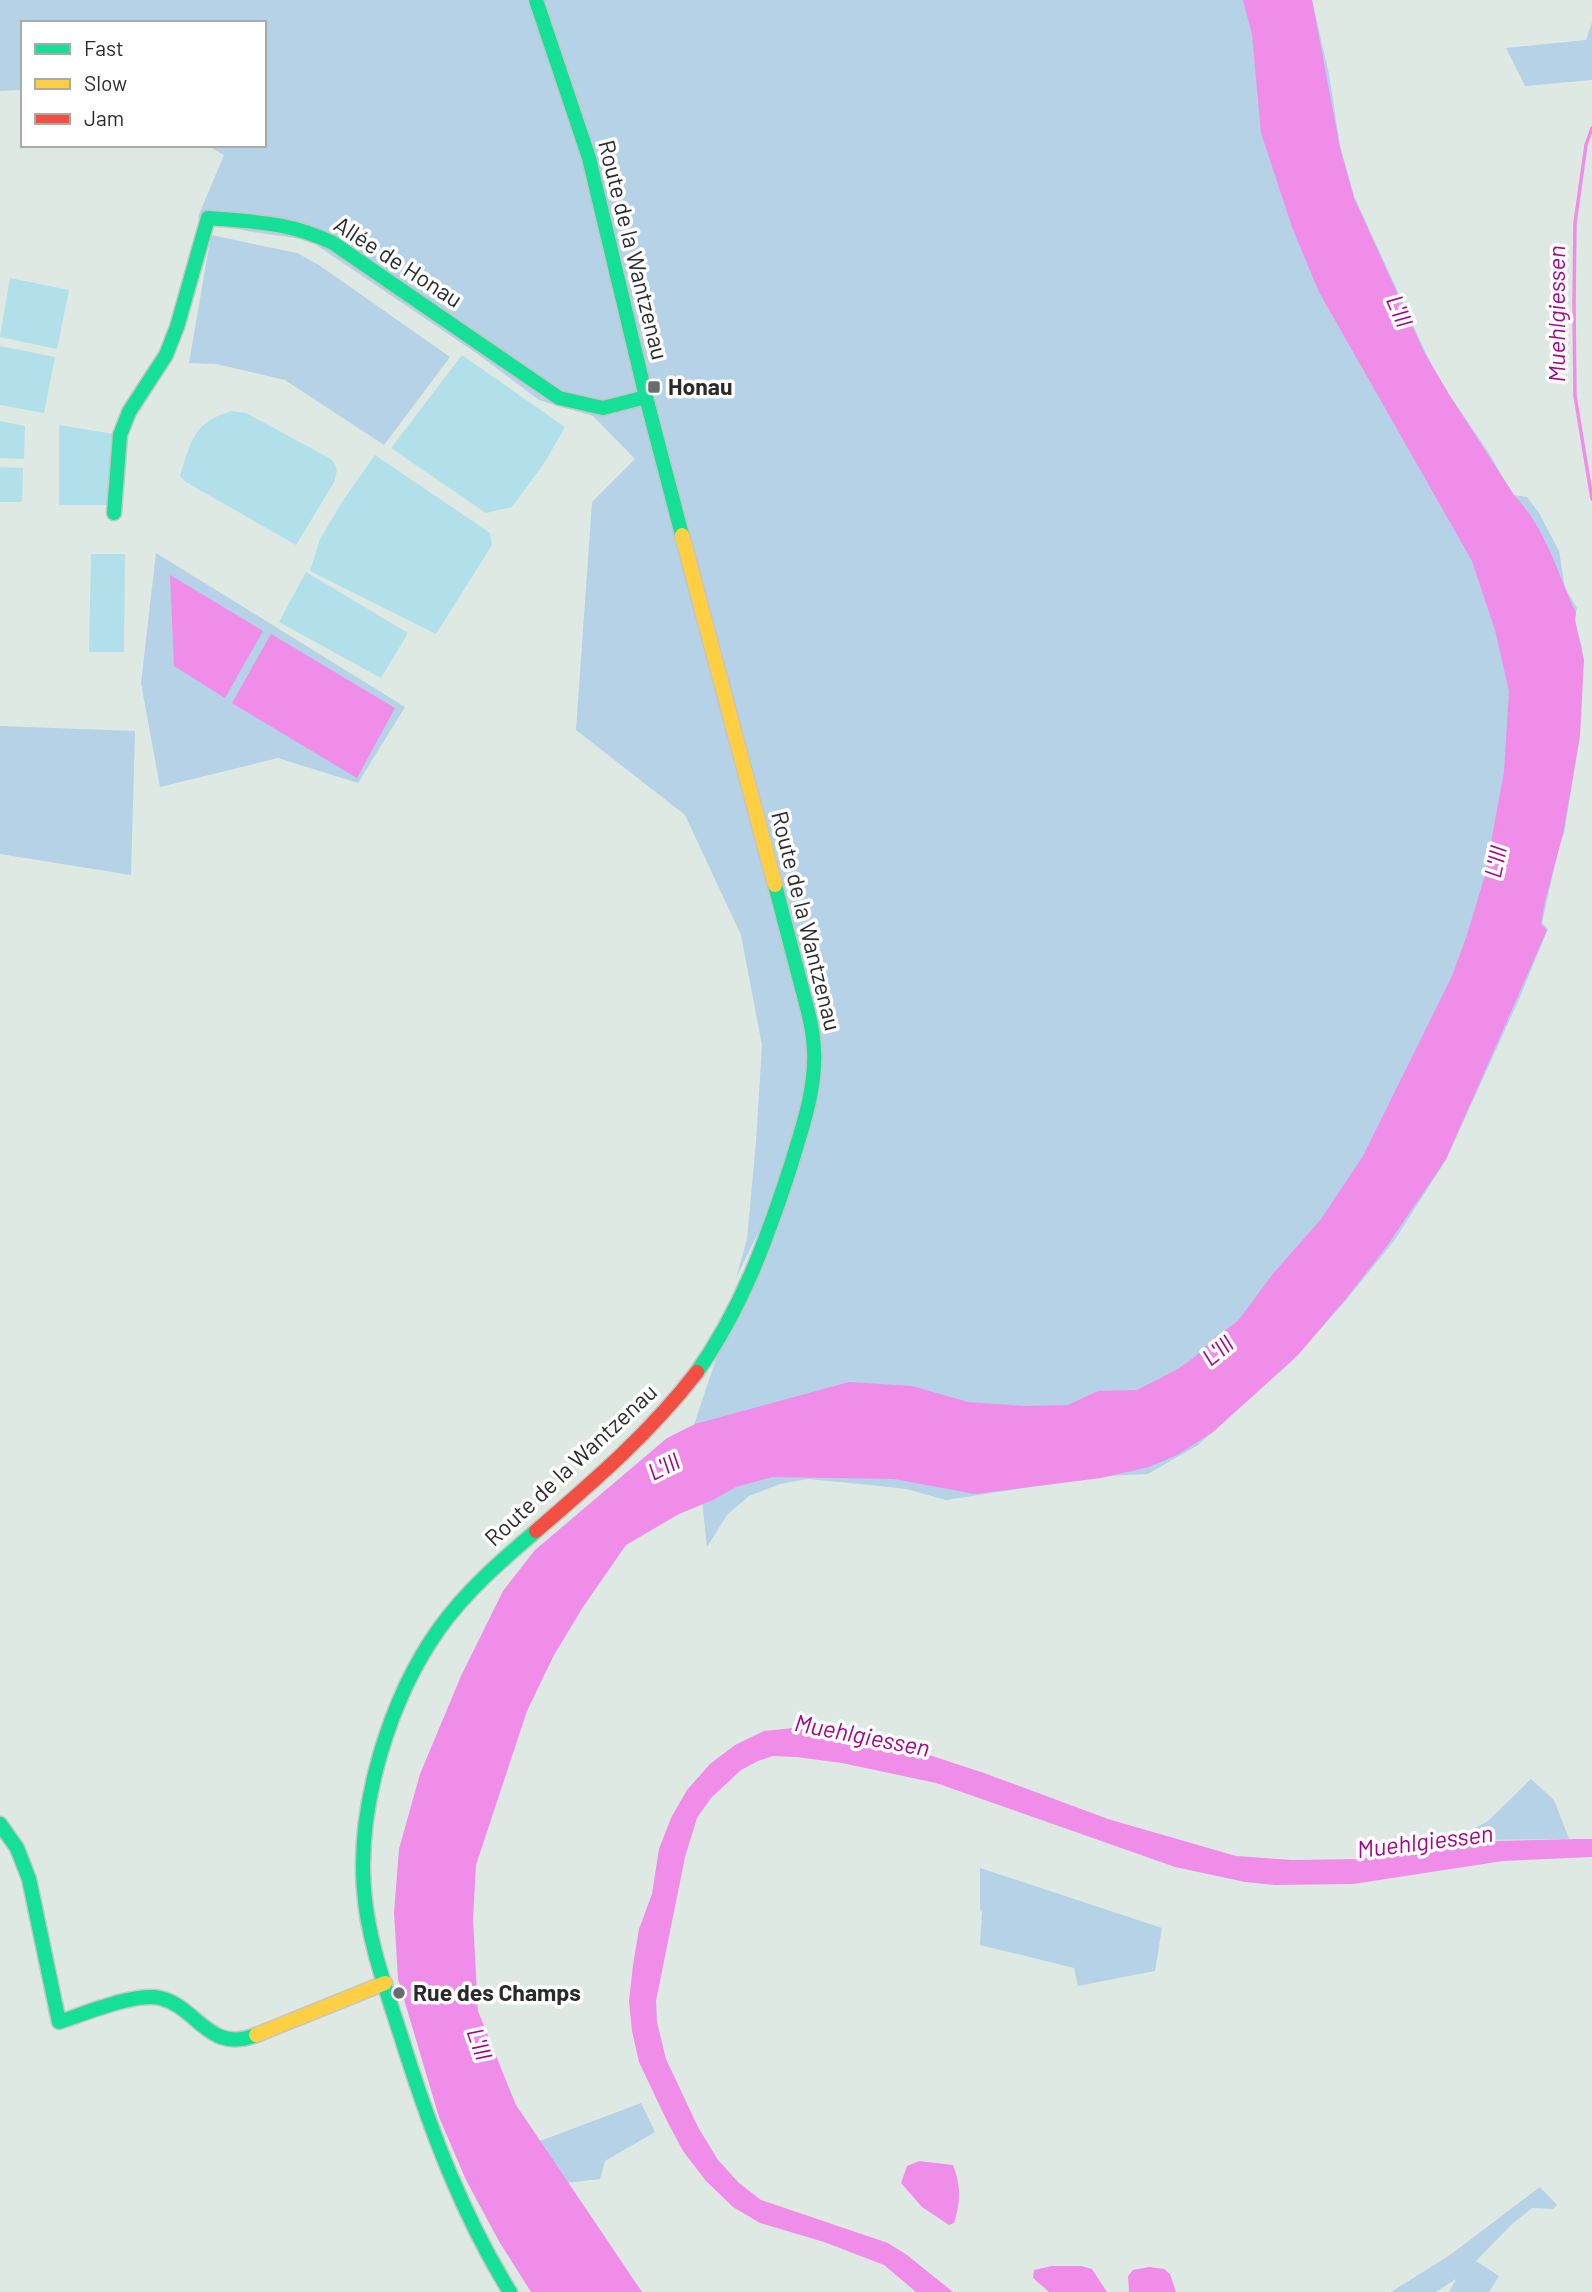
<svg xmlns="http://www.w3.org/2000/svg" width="1592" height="2292" viewBox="0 0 1592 2292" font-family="Barlow,sans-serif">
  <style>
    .green { fill: #b5d2e6 }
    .pitch { fill: #b2e0ea }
    .water { fill: #f08de9 }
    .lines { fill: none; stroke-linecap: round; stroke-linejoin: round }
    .stream { stroke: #f08de9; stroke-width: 3.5 }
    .fast-casing { stroke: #c5c6c5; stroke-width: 17 }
    .slow-casing { stroke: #c5c6c5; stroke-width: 17 }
    .jam-casing { stroke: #c5c6c5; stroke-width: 17 }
    .fast { stroke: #16e098; stroke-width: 14 }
    .slow { stroke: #ffcf43; stroke-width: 14 }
    .jam { stroke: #f24e42; stroke-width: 14 }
    .poi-dot { fill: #696d6b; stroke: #fff; stroke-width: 2.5 }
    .labels { text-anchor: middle; stroke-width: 7; stroke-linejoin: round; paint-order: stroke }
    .street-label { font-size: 23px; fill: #2a2a2a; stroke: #fff }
    .poi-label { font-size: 23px; font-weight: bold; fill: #2a2a2a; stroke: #fff; text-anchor: start }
    .water-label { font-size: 24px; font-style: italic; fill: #a5038b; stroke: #fff }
  </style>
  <rect width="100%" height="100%" fill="#dfe9e3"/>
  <!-- green -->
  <g class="green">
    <path d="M0,0H1312L1329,74L1340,145L1354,196L1436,375L1489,453L1513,495L1527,497L1539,513L1559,551L1565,588L1577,608L1574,620L1582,647L1583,669L1580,703V735L1564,834L1561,838L1542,923L1548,929L1520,997L1446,1160L1394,1241L1347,1299L1290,1363L1198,1445L1148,1474L1104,1476L946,1500L906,1489L870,1485L808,1479L780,1484L749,1496L727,1515L707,1547L694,1425L758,1233L736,1278L747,1239L756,1142L762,1045L741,935L685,815L576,730L592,502L635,459L593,416L539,400L479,355L309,240L246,231L198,217L224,155L206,145H264V23H23V90L0,91Z"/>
    <path d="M1592,22V80L1525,86L1506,48L1586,40Z"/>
    <path d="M211,235L297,253L319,265L450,357L384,445L285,380L216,364L189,363Z"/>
    <path d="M156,553L405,707L358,783L278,758L160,787L141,683Z"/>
    <path d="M0,726L135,731L131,875L0,854Z"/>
    <path d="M1531,1779L1554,1800L1569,1839L1476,1840L1478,1834L1475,1828L1488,1821Z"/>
    <path d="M980,1868L1162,1928L1155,1971L1078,1986L1074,1968L980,1945L982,1912L980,1909Z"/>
    <path d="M641,2103L655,2132L605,2161L600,2179L566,2183L540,2141Z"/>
    <path d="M1540,2187L1557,2205L1553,2209L1532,2208L1511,2225L1476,2261L1499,2276L1489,2292H1449L1456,2279L1436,2292H1391L1450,2255Z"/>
  </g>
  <!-- pitch -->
  <g class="pitch">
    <path d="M10,278L69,290L57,349L0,337Z"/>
    <path d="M0,346L55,357L44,413L0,405Z"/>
    <path d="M462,355L565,427L545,462L512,507L486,513L391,448Z"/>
    <path d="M232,411L246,413L331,459C339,468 337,474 333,484L296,545L186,482L180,476C191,441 194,421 232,411Z"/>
    <path d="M0,421L25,426L24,459L0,458Z"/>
    <path d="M59,425L114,434L109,505H59Z"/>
    <path d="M375,455L490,533L492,545L436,634L310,571L320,539L344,499Z"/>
    <path d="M0,467L23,468L22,502H0Z"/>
    <path d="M91,554H125L124,652H89Z"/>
    <path d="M306,572L408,633L381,678L279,622Z"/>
  </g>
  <!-- water -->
  <g class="water">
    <path d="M1243,0H1312L1340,148L1354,198L1423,350L1450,396L1514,495C1545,527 1558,574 1576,613L1575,620L1584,660L1580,736L1563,834L1545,901L1541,924L1547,930L1446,1159L1387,1246L1344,1301L1298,1355L1213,1432L1177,1455L1149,1467L1101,1478L975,1494L894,1479L772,1477L736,1487L713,1500L679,1514L626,1545L583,1607L554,1655L527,1711L476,1865L473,1919L478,2011L516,2105L642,2292H531L500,2243L466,2180L439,2117L398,1979L394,1913L399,1849L420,1774L461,1676L503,1591L535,1550L667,1438L695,1424L849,1382L912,1386L968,1402L1027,1406L1068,1405L1098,1391L1137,1390L1178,1369L1196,1356L1214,1338L1238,1321L1272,1275L1321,1219L1363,1156L1452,976L1467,935L1485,875L1504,772L1509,691L1495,630L1472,561L1319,292L1293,230L1261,133L1252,34Z"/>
    <path d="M170,575L263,631L225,698L174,666Z"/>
    <path d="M271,634L395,708L357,778L232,703Z"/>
    <path d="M793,1728L857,1738L920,1752L984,1773L1108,1819L1236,1856L1293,1860L1359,1859L1449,1842L1577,1839H1592V1857L1503,1861L1353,1884L1275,1885L1245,1882L1175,1867L936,1783L842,1763L796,1757L773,1756L758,1761L741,1770L711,1798L697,1818L685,1857L656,2001L657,2022L666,2059L698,2127L718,2160L739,2183L761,2200L888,2243L907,2255L953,2292H916L884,2265L824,2242L760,2223L733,2207L706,2181L683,2151L666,2119L639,2062L632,2031L629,2001L633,1965L639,1929L652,1894L659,1849L671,1818L687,1790L710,1764L735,1745L764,1731Z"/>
    <path d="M919,2161L953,2165C961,2187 961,2200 954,2223L949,2225L922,2207L901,2183L907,2166Z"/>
    <path d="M1052,2266H1081L1092,2269L1107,2292H1049L1033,2278L1034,2270Z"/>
    <path d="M1149,2267L1164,2269L1170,2274L1176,2292H1129L1128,2276L1133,2270Z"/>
  </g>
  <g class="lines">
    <!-- stream -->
    <path class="stream" d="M1592,128L1586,145L1575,223L1574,304L1575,396L1592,499"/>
    <!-- fast casing -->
    <g class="fast-casing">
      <g id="fast">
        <path d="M536,0L589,158L646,397L682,535"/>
        <path d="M114,513L120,435L129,412L166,355L177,327L208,218C256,222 289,222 333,243L559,398L603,408L646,397"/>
        <path d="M697,1372C742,1308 767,1239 791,1165C802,1128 816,1090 814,1050C813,1025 805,1001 799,977C791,947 783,916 775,885"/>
        <path d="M0,1824L17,1848L29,1879L59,2022C84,2014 136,1992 160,1998C198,2007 208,2054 256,2035"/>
        <path d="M510,2292C463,2216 432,2134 405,2049C389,1997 368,1944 364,1890C357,1805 390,1698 439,1629C466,1591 501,1561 536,1531"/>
      </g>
    </g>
    <!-- slow casing -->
    <g class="slow-casing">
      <g id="slow">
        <path d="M682,535L775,885"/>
        <path d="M256,2035L385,1983"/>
      </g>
    </g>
    <!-- jam casing -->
    <g class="jam-casing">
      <path id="jam" d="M536,1531C594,1481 650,1433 697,1372"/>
    </g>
    <!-- fast -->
    <use href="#fast" class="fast"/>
    <!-- slow -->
    <use href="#slow" class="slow"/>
    <!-- jam -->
    <use href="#jam" class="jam"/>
  </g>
  <!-- markers -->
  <g class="poi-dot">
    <rect x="647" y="380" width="14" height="14" rx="3.5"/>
    <circle cx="399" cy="1993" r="7"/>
  </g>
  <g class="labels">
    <!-- street labels -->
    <g class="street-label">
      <text transform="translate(633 250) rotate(76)" y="8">Route de la Wantzenau</text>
      <text transform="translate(398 262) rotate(33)" y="8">Allée de Honau</text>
      <text transform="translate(806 921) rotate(76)" y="8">Route de la Wantzenau</text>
      <text transform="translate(571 1465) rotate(-43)" y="8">Route de la Wantzenau</text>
    </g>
    <!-- poi labels -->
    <g class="poi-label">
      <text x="668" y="395">Honau</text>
      <text x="413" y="2001">Rue des Champs</text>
    </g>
    <!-- water labels -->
    <g class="water-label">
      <text transform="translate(1399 311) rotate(67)" y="8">L'Ill</text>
      <text transform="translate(1557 314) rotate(-90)" y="8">Muehlgiessen</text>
      <text transform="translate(1496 862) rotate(-78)" y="8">L'Ill</text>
      <text transform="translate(1218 1351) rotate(-39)" y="8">L'Ill</text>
      <text transform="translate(664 1467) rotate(-26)" y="8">L'Ill</text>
      <text transform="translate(862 1736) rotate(11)" y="8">Muehlgiessen</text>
      <text transform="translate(1425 1842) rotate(-7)" y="8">Muehlgiessen</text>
      <text transform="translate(479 2044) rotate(71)" y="8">L'Ill</text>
    </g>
  </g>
  <!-- legend -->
  <rect x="21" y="21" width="245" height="126" fill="#ffffff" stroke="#aaaaaa" stroke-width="2"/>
  <rect x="35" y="44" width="35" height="10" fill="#16e098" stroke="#aaaaaa" stroke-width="2"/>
  <text x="84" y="56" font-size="21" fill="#2a2a2a">Fast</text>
  <rect x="35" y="79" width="35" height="10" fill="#ffcf43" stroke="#aaaaaa" stroke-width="2"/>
  <text x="84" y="91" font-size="21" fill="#2a2a2a">Slow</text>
  <rect x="35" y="114" width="35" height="10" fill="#f24e42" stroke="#aaaaaa" stroke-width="2"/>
  <text x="84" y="126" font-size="21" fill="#2a2a2a">Jam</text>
</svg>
